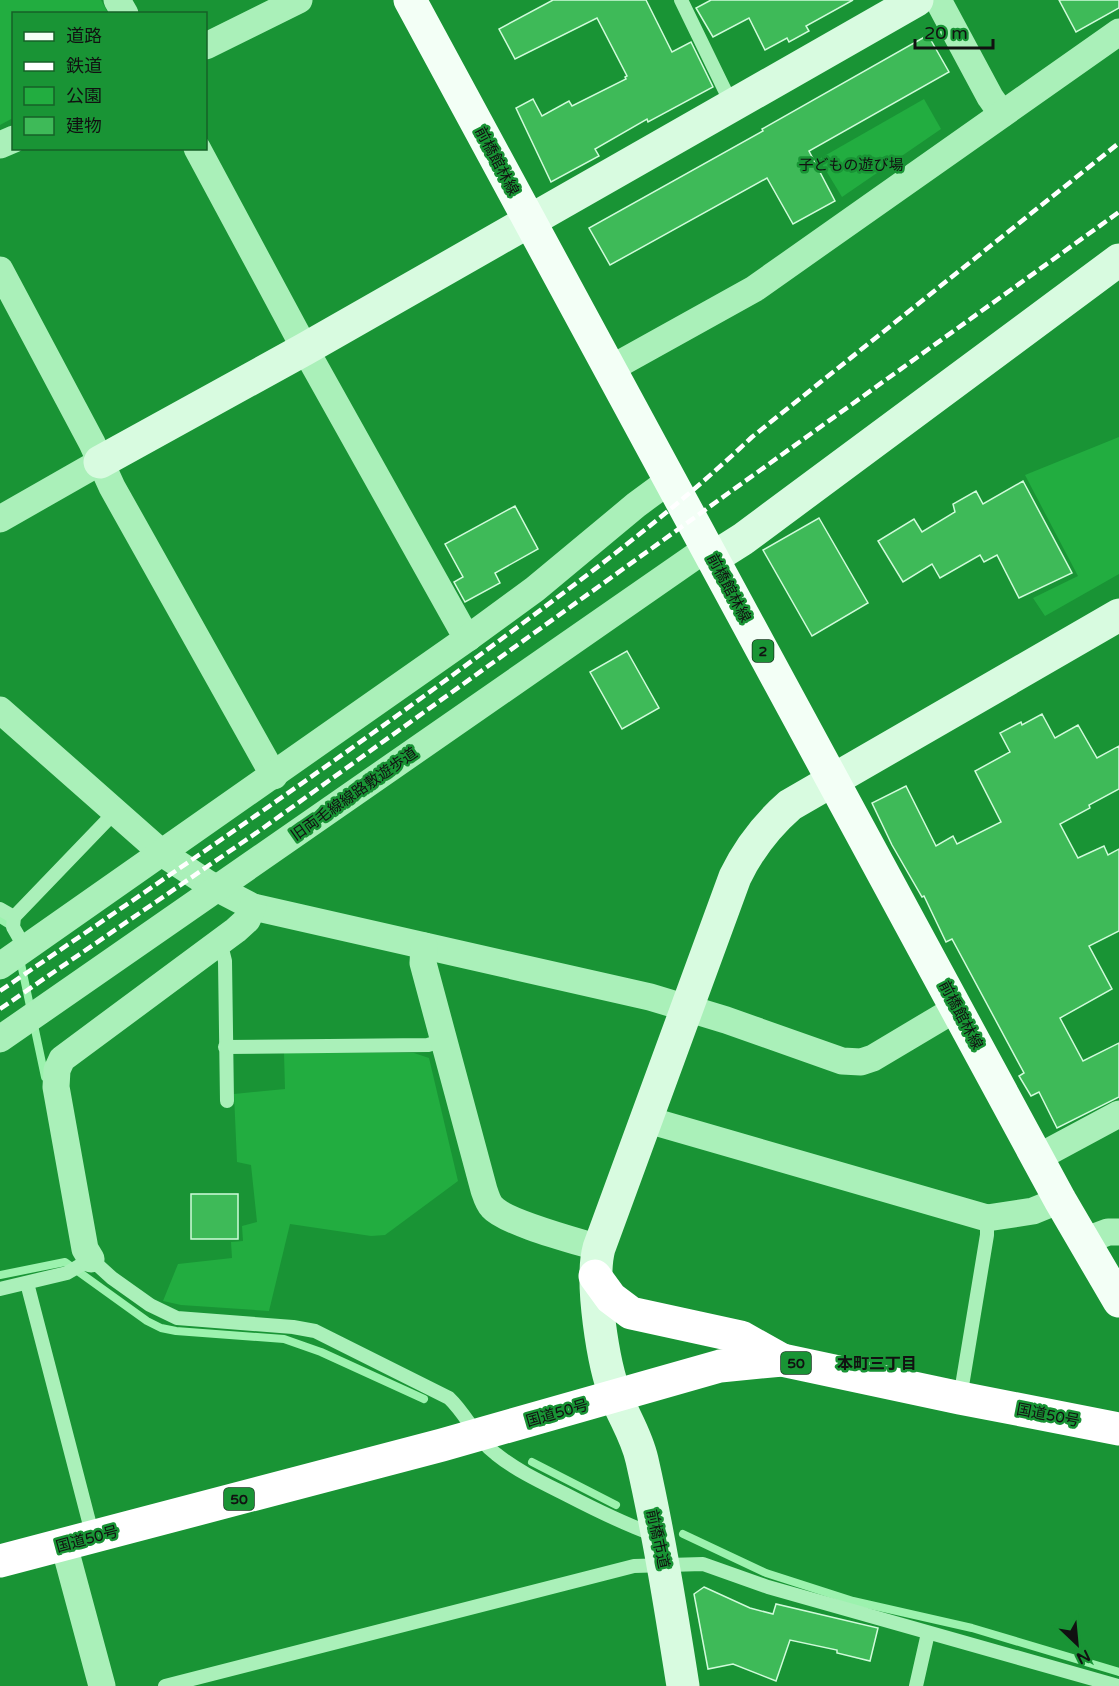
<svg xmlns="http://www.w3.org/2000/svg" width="1119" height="1686" viewBox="0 0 1119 1686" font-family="'Varela Round','Noto Sans JP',sans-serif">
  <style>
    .green { fill: #22ad40 }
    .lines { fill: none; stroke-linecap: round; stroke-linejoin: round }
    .stream { stroke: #9cf2ae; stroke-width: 8 }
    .building { fill: #3eba58; stroke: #d0fbda; stroke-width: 1.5 }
    .lane { stroke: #aaf0b9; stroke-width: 14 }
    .street { stroke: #aaf0b9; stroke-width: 27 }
    .secondary { stroke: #d8fbe0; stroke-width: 33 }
    .primary { stroke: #f3fff6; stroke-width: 33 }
    .highway { stroke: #fff; stroke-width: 33 }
    .rail { stroke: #fff; stroke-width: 4.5; stroke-dasharray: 10 4.5; stroke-linecap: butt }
    .labels { text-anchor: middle; stroke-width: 5; stroke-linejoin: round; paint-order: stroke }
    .shield { fill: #199435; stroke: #13381c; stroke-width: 1.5 }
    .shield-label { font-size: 14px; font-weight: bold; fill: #111 }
    .street-label { font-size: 15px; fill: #111; stroke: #199435 }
    .park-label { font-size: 15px; fill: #111; stroke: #199435 }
    .neighbourhood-label { font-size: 16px; font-weight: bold; fill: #111; stroke: #199435 }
  </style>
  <rect width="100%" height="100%" fill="#199435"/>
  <!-- green -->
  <g class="green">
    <path d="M0,0H101L108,13L14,14L13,118L0,125Z"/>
    <path d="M924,99L941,129L842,197L819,159Z"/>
    <path d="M1119,437V574L1045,616L1033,598L1078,576L1025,475Z"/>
    <path d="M284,1053H414L429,1058L458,1181L385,1235L371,1236L290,1224L269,1311L181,1305L163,1301L178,1264L232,1258L231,1242L243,1241L242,1226L257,1222L251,1165L237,1162L234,1094L285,1089Z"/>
  </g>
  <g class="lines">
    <!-- stream -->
    <g class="stream">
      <path d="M0,919L13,927"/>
      <path d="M20,959L45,1077"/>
      <path d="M0,1275L65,1262L147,1321L161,1328L176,1331L284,1339L321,1352L424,1399"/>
      <path d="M532,1462L616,1505"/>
      <path d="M683,1534L766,1573L853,1601L972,1628L1119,1672"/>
    </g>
  </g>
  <!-- building -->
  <g class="building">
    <path d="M553,0H646L672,52L691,42L713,87L648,122L647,119L595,149L599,156L551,182L516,108L533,99L542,116L569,101L572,106L626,79L625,77L627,76L597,18L515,59L499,29Z"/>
    <path d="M711,0H853L806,26L809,31L789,42L787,38L765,50L749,18L713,37L696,8Z"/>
    <path d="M1059,0H1119V8L1076,32Z"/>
    <path d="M928,35L949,72L809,151L835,201L793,224L767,178L610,265L589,228L763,131L762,129Z"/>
    <path d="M1023,481L1072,573L1019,598L997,555L984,562L980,555L940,578L932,564L903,582L878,541L914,519L922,532L955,512L953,504L976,491L983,504Z"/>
    <path d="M515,506L538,549L495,573L500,583L465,602L454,582L463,577L445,544Z"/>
    <path d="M819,518L868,603L812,636L763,550Z"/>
    <path d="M627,651L659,708L622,729L590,672Z"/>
    <path d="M1042,714L1055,738L1078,725L1097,758L1119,746V789L1089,805L1090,808L1060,824L1078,858L1104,846L1108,855L1119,849V931L1089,946L1112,989L1060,1018L1083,1061L1119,1043V1097L1057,1128L1039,1092L1031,1096L1019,1076L1024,1073L952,939L946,942L924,896L922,897L892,845L872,803L906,786L936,846L953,836L957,844L1001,822L975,771L1010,752L1000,733L1021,722L1022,725Z"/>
    <rect x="191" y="1194" width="47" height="45"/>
    <path d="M704,1587L750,1608L773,1614L776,1604L878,1628L870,1661L837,1653V1650L790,1640L776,1681L733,1664L708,1669L694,1594Z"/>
  </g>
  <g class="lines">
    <!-- lane -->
    <g class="lane">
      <path d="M681,0L732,105"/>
      <path d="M0,909L14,917"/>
      <path d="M218,944L223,953L225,961L227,1101"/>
      <path d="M25,948L13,927L14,917L115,812"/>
      <path d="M225,1047L428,1045L444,1040"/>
      <path d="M27,1283L93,1537"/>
      <path d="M0,1289L67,1273L91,1259L112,1278L150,1305L177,1318L293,1327L315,1331L449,1398C467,1415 476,1439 496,1454C517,1471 543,1483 567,1495C596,1510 624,1524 655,1535"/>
      <path d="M960,1398L987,1235V1218"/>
      <path d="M165,1686L634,1566L703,1564L768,1587L1118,1686"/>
      <path d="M916,1686L928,1633"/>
    </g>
    <!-- street -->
    <g class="street">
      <path d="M117,0L125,14"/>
      <path d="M938,0L990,97L1002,114"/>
      <path d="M206,46L299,0"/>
      <path d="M0,145L14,139"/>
      <path d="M197,148L305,349L460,626L468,638"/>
      <path d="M0,270L92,443L112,487L274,776"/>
      <path d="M610,369L754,289L1119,32"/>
      <path d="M0,519L100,462"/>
      <path d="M0,710L162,853L207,883L253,907L650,997L726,1020L842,1061L861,1062L873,1058L957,1008"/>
      <path d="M424,946L423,963L484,1190C486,1196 488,1203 492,1207C506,1223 577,1241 599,1248"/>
      <path d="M0,966L468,638L535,589L636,505L670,480"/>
      <path d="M0,1039L707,548"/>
      <path d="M648,1120L987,1218L1033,1211L1060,1200"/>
      <path d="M1037,1158L1119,1114"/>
      <path d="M1084,1241L1108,1232H1119"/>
      <path d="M91,1259L85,1249L56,1087L57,1070L62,1059L236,930L247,920L253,907"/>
      <path d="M64,1545L102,1686"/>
    </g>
    <!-- secondary -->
    <g class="secondary">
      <path d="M100,462L305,349L917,0"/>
      <path d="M713,558L743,539L1119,260"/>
      <path d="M683,1686C671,1610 659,1535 642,1460C637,1437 625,1419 616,1397C603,1365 590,1281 599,1248L735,877C749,848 766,826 790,805L1119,615"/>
    </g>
    <!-- primary -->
    <path class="primary" d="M410,0L1060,1200L1119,1301"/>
    <!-- highway -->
    <g class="highway">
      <path d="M595,1276L611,1298L631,1313L741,1337L782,1360"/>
      <path d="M0,1561L442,1445L720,1366L782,1360L960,1398L1119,1429"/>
    </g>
    <!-- rail -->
    <g class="rail">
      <path d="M0,991C167,877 334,764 496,643C584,578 673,512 752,437L1119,143"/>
      <path d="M0,1009L259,831L1119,212"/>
    </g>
  </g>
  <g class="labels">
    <!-- shield labels -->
    <g class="shield">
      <rect x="752.5" y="640" width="21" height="22" rx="4.5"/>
      <rect x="781" y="1352" width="30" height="22" rx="4.5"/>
      <rect x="224" y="1488" width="30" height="22" rx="4.5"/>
    </g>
    <g class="shield-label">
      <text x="763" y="656">2</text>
      <text x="796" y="1368">50</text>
      <text x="239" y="1504">50</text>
    </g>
    <!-- street labels -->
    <g class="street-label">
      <text transform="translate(497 161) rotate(62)" y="5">前橋館林線</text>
      <text transform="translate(729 588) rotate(62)" y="5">前橋館林線</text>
      <text transform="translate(354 794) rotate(-35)" y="5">旧両毛線線路敷遊歩道</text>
      <text transform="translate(961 1015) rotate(62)" y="5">前橋館林線</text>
      <text transform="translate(557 1413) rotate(-16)" y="5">国道50号</text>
      <text transform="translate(1048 1415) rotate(11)" y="5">国道50号</text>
      <text transform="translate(87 1539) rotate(-15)" y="5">国道50号</text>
      <text transform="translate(658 1539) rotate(78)" y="5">前橋市道</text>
    </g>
    <!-- park labels -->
    <g class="park-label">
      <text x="851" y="170">子どもの遊び場</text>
    </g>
    <!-- neighbourhood labels -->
    <g class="neighbourhood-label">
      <text x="877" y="1369">本町三丁目</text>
    </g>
  </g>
  <!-- legend -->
  <rect x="12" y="12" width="195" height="138" fill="#199435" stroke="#166027" stroke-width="1.5"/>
  <rect x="24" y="32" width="30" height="9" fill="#f3fff6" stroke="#166027" stroke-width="1.5"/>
  <text x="66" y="42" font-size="18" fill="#111111">道路</text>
  <rect x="24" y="62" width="30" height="9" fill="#ffffff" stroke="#166027" stroke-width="1.5"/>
  <text x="66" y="72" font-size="18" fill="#111111">鉄道</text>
  <rect x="24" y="87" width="30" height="18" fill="#22ad40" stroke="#166027" stroke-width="1.5"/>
  <text x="66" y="102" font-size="18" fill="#111111">公園</text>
  <rect x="24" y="117" width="30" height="18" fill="#3eba58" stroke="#166027" stroke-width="1.5"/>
  <text x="66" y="132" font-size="18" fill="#111111">建物</text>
  <!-- north arrow -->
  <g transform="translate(1077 1644) rotate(154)" stroke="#199435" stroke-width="4.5" paint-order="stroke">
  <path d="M0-4.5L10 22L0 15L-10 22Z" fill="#111111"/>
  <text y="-9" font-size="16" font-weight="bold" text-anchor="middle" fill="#111111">N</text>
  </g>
  <!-- scale -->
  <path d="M915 39v9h78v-9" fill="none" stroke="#111111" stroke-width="3"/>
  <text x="924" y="39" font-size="18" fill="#111111" stroke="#199435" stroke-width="4.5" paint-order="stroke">20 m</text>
</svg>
